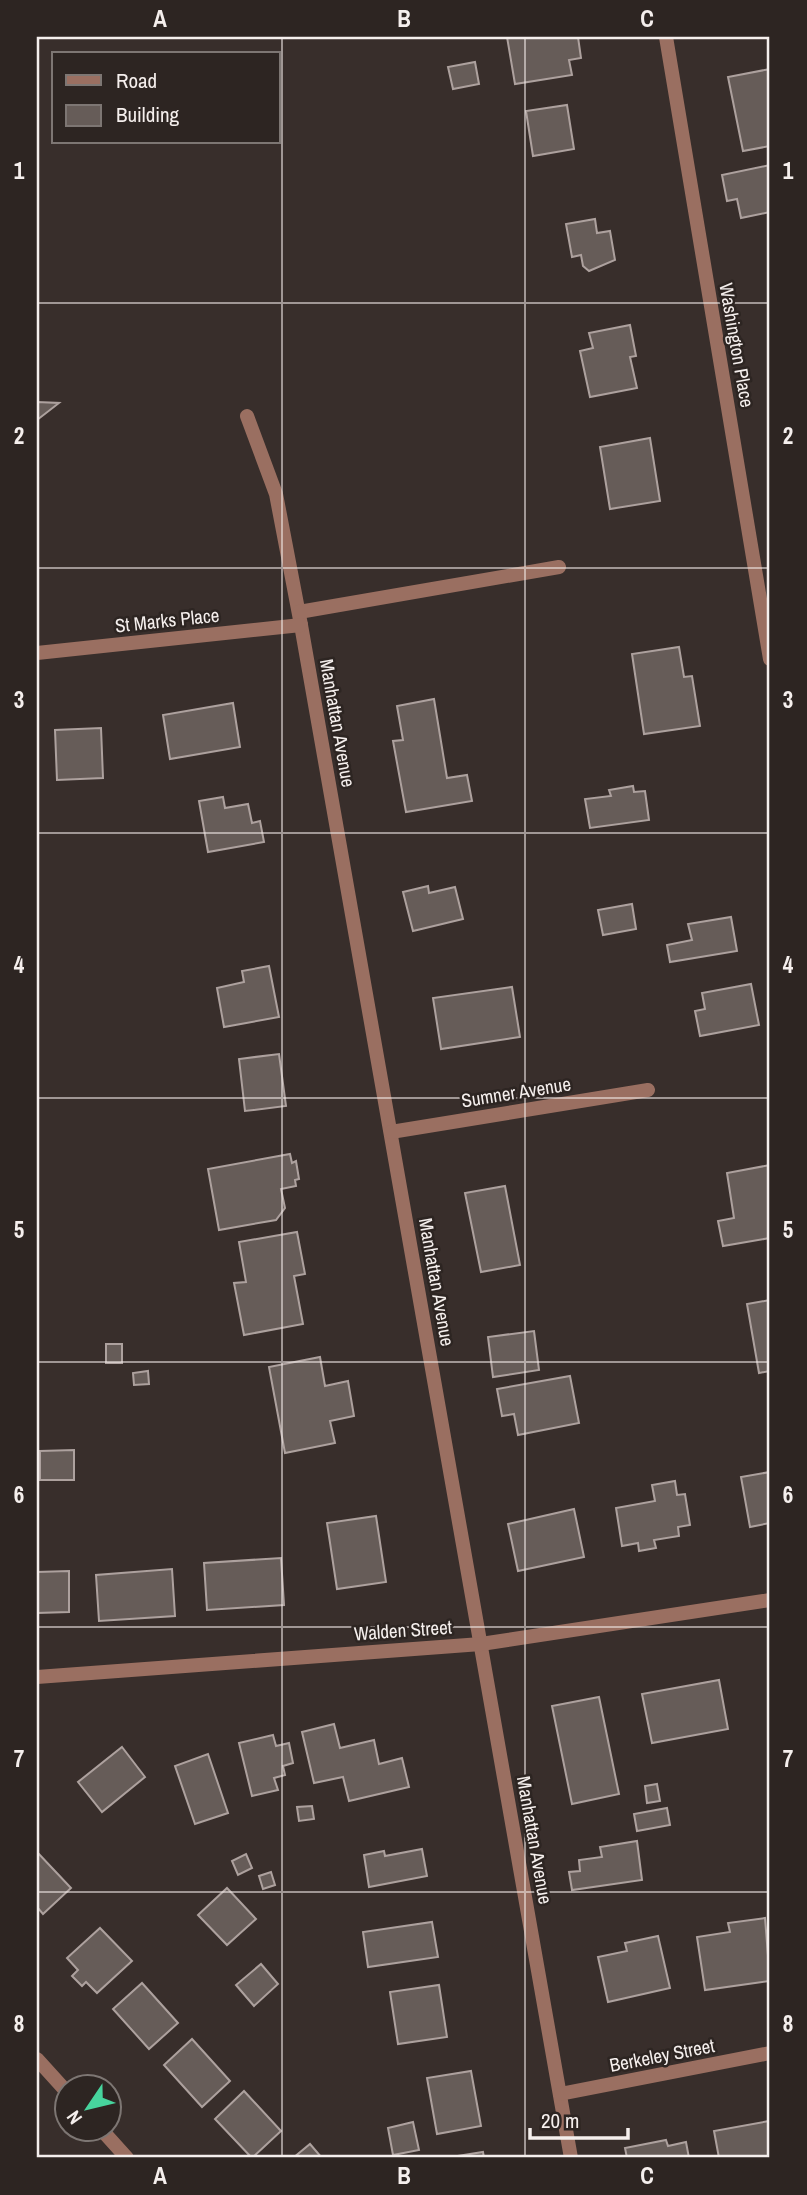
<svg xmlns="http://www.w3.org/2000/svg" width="807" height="2195" viewBox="0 0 807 2195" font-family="'Archivo Narrow',sans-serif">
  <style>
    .building { fill: #665c58; stroke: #ada19e; stroke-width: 2 }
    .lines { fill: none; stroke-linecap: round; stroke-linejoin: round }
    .street { stroke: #9a6f61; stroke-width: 14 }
    .grid { fill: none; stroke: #f5efed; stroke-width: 2; stroke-opacity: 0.55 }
    .labels { text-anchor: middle; stroke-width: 5; stroke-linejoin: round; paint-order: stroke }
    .street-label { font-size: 19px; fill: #f5efed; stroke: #2d2522 }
    .neatline { fill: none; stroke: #f5efed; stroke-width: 2.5 }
    .grid-label { font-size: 23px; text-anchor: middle; font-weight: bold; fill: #f5efed }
  </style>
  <rect width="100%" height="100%" fill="#382e2b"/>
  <!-- building -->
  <g class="building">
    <path d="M507,37H578L581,58L569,60L572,75L515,84Z"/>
    <path d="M475,62L479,84L453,89L448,67Z"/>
    <path d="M770,69V146L743,151L728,77Z"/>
    <path d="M567,105L574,149L533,156L526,111Z"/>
    <path d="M770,165V212L741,218L737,199L727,201L722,175Z"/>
    <path d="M595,219L597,233L610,231L615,260L589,271L583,266L581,255L572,257L566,224Z"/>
    <path d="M630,325L636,356L630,357L637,388L590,397L580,351L593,348L589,333Z"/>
    <path d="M37,402L59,403L37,420Z"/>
    <path d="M650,438L660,501L610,509L600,447Z"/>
    <path d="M679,647L684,677L692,676L700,726L644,734L632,654Z"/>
    <path d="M434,699L447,778L467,775L472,801L406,812L393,741L403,740L397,706Z"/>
    <path d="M233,703L240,747L170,759L163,715Z"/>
    <path d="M101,728L103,778L57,780L55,730Z"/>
    <path d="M633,786L634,792L645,791L649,820L590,828L585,799L611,796L609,790Z"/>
    <path d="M223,797L225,808L248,804L252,823L260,821L264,842L208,852L199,801Z"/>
    <path d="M428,886L429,893L455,887L463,919L413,931L403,892Z"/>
    <path d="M632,904L636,929L603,935L598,910Z"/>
    <path d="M731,917L737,951L670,962L667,945L692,940L688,924Z"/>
    <path d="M269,966L279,1017L224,1027L217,988L244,982L242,971Z"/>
    <path d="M751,984L759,1025L700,1036L695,1011L705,1009L702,993Z"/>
    <path d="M512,987L520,1037L441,1049L433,998Z"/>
    <path d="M279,1054L286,1106L245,1111L239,1059Z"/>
    <path d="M290,1154L292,1163L296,1161L299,1179L295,1180L296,1186L281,1189L285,1208L276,1220L219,1230L208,1169Z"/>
    <path d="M770,1165V1238L723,1246L718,1221L734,1218L727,1173Z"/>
    <path d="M505,1186L520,1265L481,1272L465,1193Z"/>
    <path d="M297,1232L305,1274L294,1276L303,1324L244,1335L234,1283L246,1282L239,1242Z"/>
    <path d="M770,1300V1371L759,1373L747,1304Z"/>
    <path d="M534,1331L539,1370L493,1377L488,1337Z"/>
    <rect x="106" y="1344" width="16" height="19"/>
    <path d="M320,1357L325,1386L348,1381L354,1416L330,1421L335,1443L285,1453L269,1367Z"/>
    <path d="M148,1371L149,1384L134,1385L133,1373Z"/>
    <path d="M570,1376L579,1423L518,1435L514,1414L502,1416L497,1389Z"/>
    <path d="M74,1450V1480H40V1451Z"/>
    <path d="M770,1472V1523L750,1527L741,1477Z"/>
    <path d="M675,1481L677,1495L685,1494L690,1525L678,1527L679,1536L654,1540L656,1548L639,1551L638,1543L622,1546L616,1508L655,1501L652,1485Z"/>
    <path d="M574,1509L584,1557L518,1571L508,1524Z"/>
    <path d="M376,1516L386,1582L337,1589L327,1523Z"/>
    <path d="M281,1558L284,1605L207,1610L204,1563Z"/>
    <path d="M172,1569L175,1616L99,1621L96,1575Z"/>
    <path d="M69,1571V1612L37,1613V1624V1572Z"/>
    <path d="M719,1680L728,1729L652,1743L642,1694Z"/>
    <path d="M599,1697L619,1794L572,1804L552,1706Z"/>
    <path d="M334,1724L340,1748L374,1740L379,1764L402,1758L409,1787L349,1801L343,1777L314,1783L302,1732Z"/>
    <path d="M273,1735L276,1746L289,1743L293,1763L283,1766L285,1775L274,1778L278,1790L252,1796L239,1743Z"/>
    <path d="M122,1747L145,1777L102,1812L78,1782Z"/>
    <path d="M208,1754L228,1813L195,1824L175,1766Z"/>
    <path d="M657,1784L660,1801L647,1803L645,1786Z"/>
    <path d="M312,1806L314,1819L299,1821L297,1807Z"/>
    <path d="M667,1808L670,1825L637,1831L634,1814Z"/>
    <path d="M637,1841L642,1880L572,1890L569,1872L580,1871L579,1860L602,1857L600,1847Z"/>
    <path d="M422,1849L427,1876L369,1887L364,1855L384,1851L385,1856Z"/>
    <path d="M37,1852L71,1888L43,1914L37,1907Z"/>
    <path d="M246,1854L252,1868L238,1875L232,1861Z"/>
    <path d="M271,1872L275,1885L263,1889L259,1876Z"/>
    <path d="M227,1888L256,1919L227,1945L198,1915Z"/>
    <path d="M765,1918L770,1981L705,1990L697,1937L730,1932L728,1923Z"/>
    <path d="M432,1922L438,1957L368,1967L363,1932Z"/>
    <path d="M100,1928L132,1961L97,1993L86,1982L82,1986L72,1976L78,1970L67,1958Z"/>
    <path d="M658,1936L670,1988L608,2002L598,1957L627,1951L625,1943Z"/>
    <path d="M261,1964L278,1984L254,2006L236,1985Z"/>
    <path d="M142,1983L178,2023L149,2049L113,2009Z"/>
    <path d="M439,1985L447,2037L398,2044L390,1992Z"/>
    <path d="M192,2039L230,2081L202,2107L164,2065Z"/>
    <path d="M471,2071L481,2126L437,2134L427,2078Z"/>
    <path d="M244,2091L281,2131L252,2158L215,2119Z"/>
    <path d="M769,2121L770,2158H719L714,2131Z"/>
    <path d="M413,2122L419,2150L393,2155L388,2128Z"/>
    <path d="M666,2140L668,2146L686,2142L689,2158H627L625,2148Z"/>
    <path d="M310,2144L322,2158H293Z"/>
    <path d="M483,2152L484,2158H445Z"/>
  </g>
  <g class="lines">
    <!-- street -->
    <g class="street">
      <path d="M666,37L770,659"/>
      <path d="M247,416L276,494L301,625L571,2158"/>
      <path d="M299,612L559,567"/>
      <path d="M37,653L301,625"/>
      <path d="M391,1132L648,1090"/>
      <path d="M37,1677L481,1644L770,1600"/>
      <path d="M37,2059L66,2091"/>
      <path d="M560,2094L770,2053"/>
      <path d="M100,2128L127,2158"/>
    </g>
  </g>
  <!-- grid -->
  <path class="grid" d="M282,37V2158M525,37V2158M37,303H770M37,568H770M37,833H770M37,1098H770M37,1362H770M37,1627H770M37,1892H770"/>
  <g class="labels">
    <!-- street labels -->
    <g class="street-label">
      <text transform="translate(737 345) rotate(80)" y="7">Washington Place</text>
      <text transform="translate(167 620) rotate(-6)" y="7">St Marks Place</text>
      <text transform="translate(338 723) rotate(80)" y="7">Manhattan Avenue</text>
      <text transform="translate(516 1092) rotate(-9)" y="7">Sumner Avenue</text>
      <text transform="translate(437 1282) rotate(80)" y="7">Manhattan Avenue</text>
      <text transform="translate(403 1630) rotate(-4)" y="7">Walden Street</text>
      <text transform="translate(535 1840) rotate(80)" y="7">Manhattan Avenue</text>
      <text transform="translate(662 2055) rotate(-11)" y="7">Berkeley Street</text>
    </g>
  </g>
  <!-- border -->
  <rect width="807" height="2195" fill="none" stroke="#2d2522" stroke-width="77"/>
  <!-- legend -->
  <rect x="52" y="52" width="228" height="91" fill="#2d2522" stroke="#7d7673" stroke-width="2"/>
  <rect x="66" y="75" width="35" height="10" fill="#9a6f61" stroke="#7d7673" stroke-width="2"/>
  <text x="116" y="88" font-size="21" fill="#f5efed">Road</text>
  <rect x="66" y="105" width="35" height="21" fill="#665c58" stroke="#7d7673" stroke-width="2"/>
  <text x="116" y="122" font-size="21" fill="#f5efed">Building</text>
  <!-- north arrow -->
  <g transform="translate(88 2108) rotate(235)"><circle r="33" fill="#2d2522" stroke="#7d7673" stroke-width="2"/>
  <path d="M0-5L12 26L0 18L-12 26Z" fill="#47d49d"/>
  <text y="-10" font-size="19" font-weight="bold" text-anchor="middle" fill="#f5efed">N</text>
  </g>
  <!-- scale -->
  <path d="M530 2128v10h98v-10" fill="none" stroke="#f5efed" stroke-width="3.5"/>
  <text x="541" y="2128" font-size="21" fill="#f5efed" stroke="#2d2522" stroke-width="5" paint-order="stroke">20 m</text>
  <rect x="38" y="38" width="730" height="2118" class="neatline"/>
  <g class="grid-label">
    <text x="160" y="27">A</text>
    <text x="404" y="27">B</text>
    <text x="647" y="27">C</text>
    <text x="19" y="179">1</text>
    <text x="788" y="179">1</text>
    <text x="19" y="444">2</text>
    <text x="788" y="444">2</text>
    <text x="19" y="708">3</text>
    <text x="788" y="708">3</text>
    <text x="19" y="973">4</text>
    <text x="788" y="973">4</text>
    <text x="19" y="1238">5</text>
    <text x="788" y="1238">5</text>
    <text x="19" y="1503">6</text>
    <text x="788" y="1503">6</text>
    <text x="19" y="1767">7</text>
    <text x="788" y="1767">7</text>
    <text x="19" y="2032">8</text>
    <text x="788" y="2032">8</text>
    <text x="160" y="2184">A</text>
    <text x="404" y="2184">B</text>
    <text x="647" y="2184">C</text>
  </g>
</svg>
